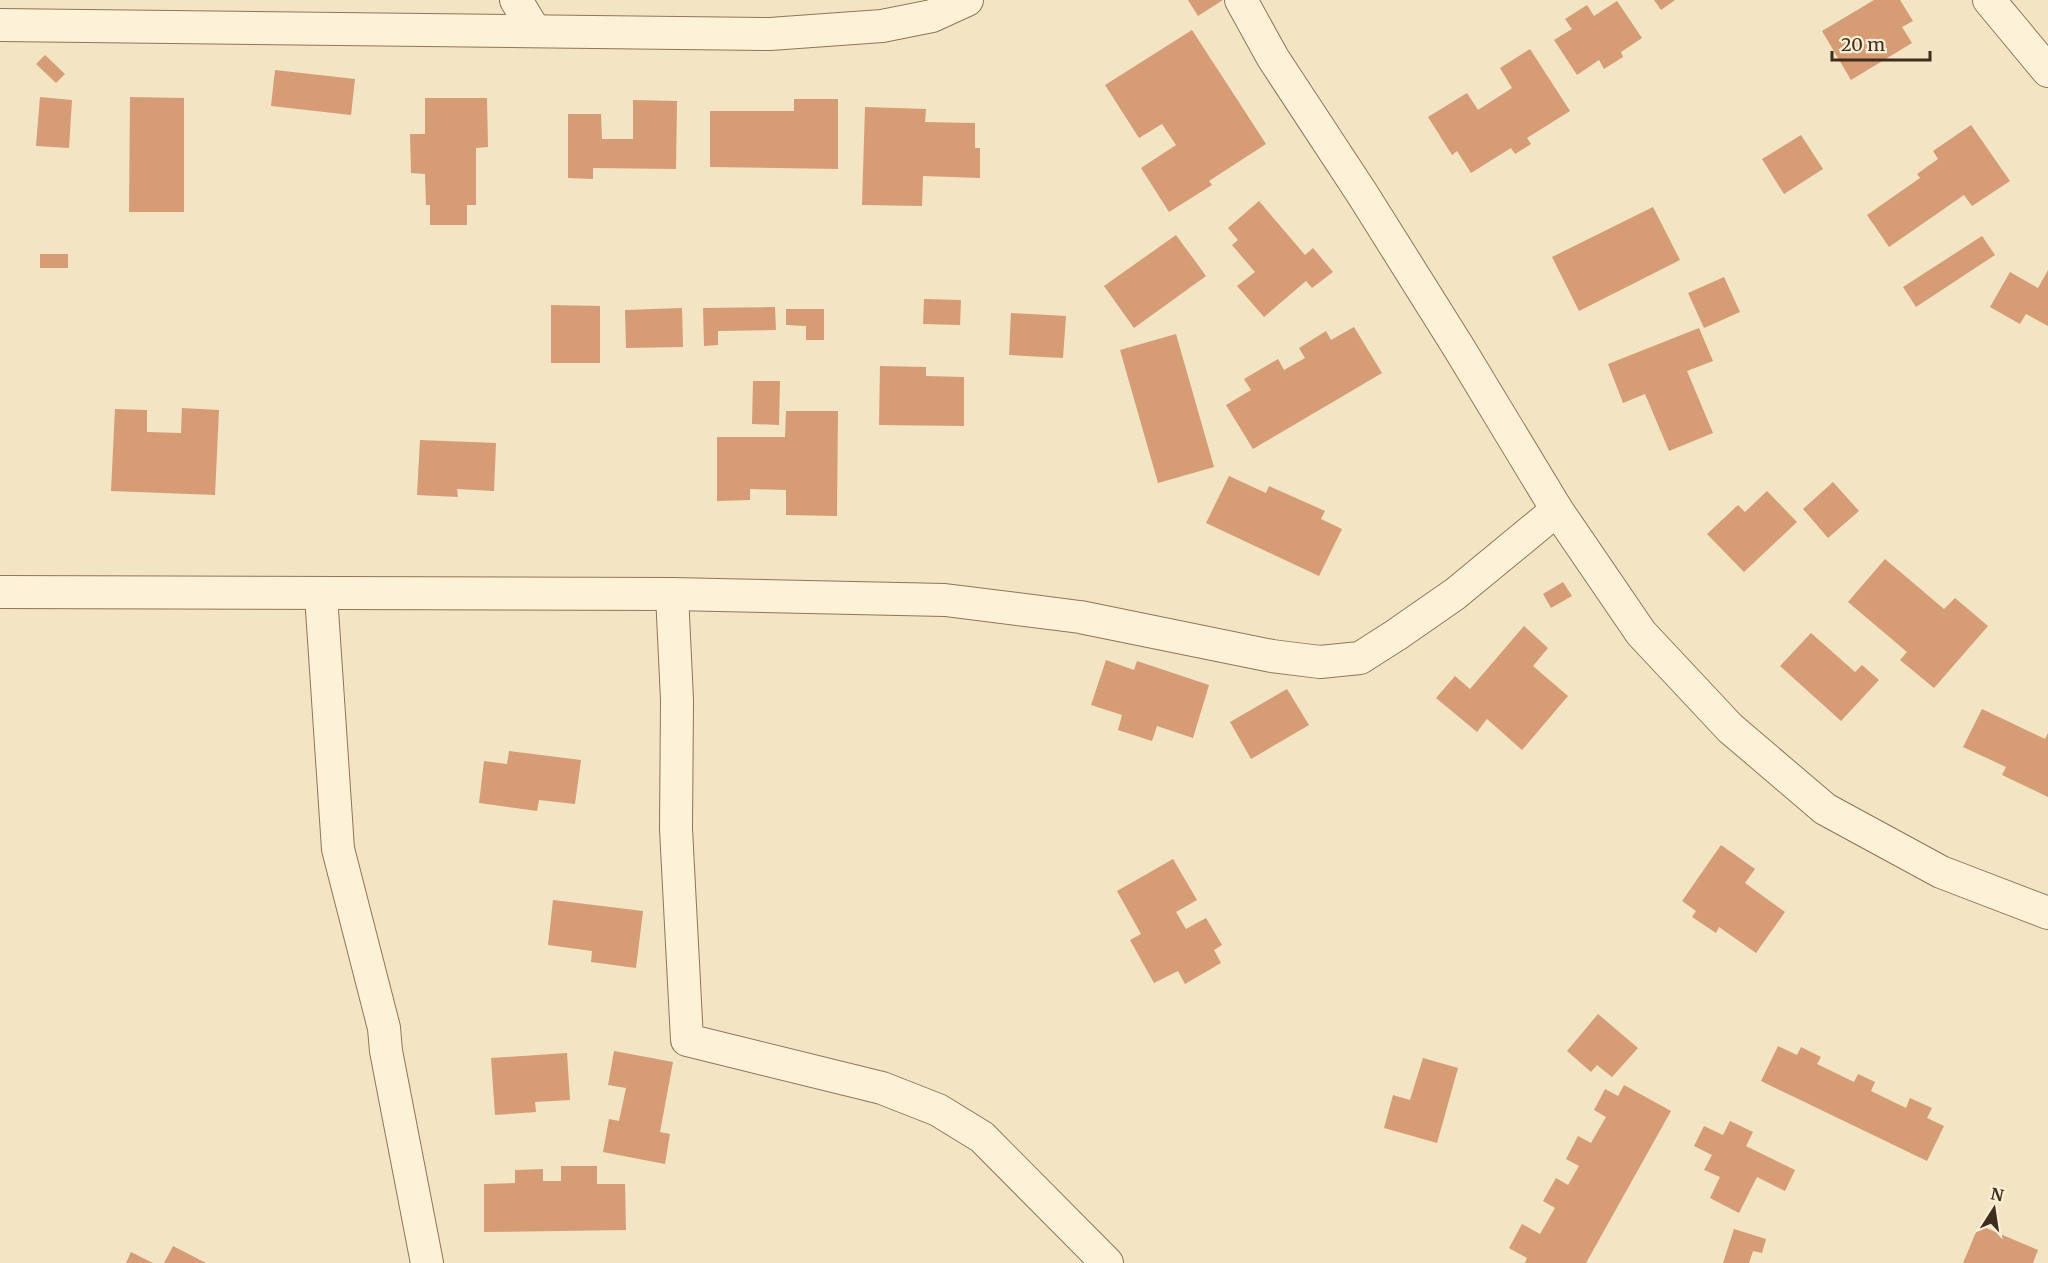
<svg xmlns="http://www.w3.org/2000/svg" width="2048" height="1263" viewBox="0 0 2048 1263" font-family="Merriweather,serif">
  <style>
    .building { fill: #d69c75 }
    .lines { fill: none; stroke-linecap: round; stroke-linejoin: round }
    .street-casing { stroke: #907557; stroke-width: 34 }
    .street { stroke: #fdf1d8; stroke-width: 32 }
  </style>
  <rect width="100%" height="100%" fill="#f3e4c3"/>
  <!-- building -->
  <g class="building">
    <path d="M1188,0H1223L1198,16Z"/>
    <path d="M1654,0H1675L1661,10Z"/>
    <path d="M1874,0H1900L1913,21L1902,27L1912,43L1851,80L1822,31Z"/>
    <path d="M1617,1L1642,38L1621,52L1623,57L1604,69L1599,60L1577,75L1554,40L1572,29L1565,19L1587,5L1594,16Z"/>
    <path d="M1192,30L1266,144L1209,181L1212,185L1169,212L1141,168L1176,145L1162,124L1139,138L1105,85Z"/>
    <path d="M1530,49L1570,111L1527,138L1531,144L1515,154L1511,148L1471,173L1457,151L1452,155L1428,117L1467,93L1478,110L1512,88L1500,68Z"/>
    <path d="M45,55L65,74L56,83L36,64Z"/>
    <path d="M275,70L355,79L351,115L271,106Z"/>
    <path d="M40,97L72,100L69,148L36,146Z"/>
    <path d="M130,97L184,98V212H129Z"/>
    <path d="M425,98H487L488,147L476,148V205H467V225H430V205H426L425,174L411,173L410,134H425Z"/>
    <path d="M794,99H838V169L710,167V111H794Z"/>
    <path d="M633,100L677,101L676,169L593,168V179L568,178V114H601L602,139H633Z"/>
    <path d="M865,107L926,109L925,122L975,123V148H980V178L923,176L922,206L862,205Z"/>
    <path d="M1971,125L2010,181L1972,206L1964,195L1889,247L1867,215L1920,178L1917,174L1938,159L1933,151Z"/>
    <path d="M1801,135L1823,169L1784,194L1762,159Z"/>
    <path d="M1259,201L1305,255L1313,248L1333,272L1312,288L1306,281L1264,317L1237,286L1255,272L1232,245L1238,240L1228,228Z"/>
    <path d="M1653,207L1680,260L1579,311L1552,257Z"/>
    <path d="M1176,235L1206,276L1134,328L1104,286Z"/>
    <path d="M1982,236L1995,255L1916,307L1903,287Z"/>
    <rect x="40" y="254" width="28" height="14"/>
    <path d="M2048,270V326L2026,314L2020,324L1990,307L2010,272L2038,288Z"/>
    <path d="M1724,277L1740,312L1704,328L1688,293Z"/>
    <path d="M924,299L961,300L960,325L923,324Z"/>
    <path d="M551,305L600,306V363H551Z"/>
    <path d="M775,307L776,330L718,331V345L704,346L703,308Z"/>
    <path d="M682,308L683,347L626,348L625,310Z"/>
    <path d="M786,309H824V340H806V326L786,325Z"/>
    <path d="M1011,313L1066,316L1063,358L1009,355Z"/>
    <path d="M1354,327L1382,373L1253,449L1226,405L1251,390L1244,379L1278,359L1284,370L1305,358L1299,348L1326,331L1331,340Z"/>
    <path d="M1699,328L1713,361L1687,371L1713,433L1669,451L1645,394L1623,403L1608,364Z"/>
    <path d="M1176,334L1214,467L1158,483L1120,350Z"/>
    <path d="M880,366L926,367V376L964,377V426L879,425Z"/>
    <path d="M753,381H780L779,425L752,424Z"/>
    <path d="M182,408L219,410L215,495L111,491L115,409L147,410V432L181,433Z"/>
    <path d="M786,411H838L837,516L786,515V490L750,489V500L717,501V437H785Z"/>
    <path d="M420,440L496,443L494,491L457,489L458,497L417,495Z"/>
    <path d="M1229,476L1266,493L1269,486L1325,511L1321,519L1342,529L1319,576L1206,523Z"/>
    <path d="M1833,482L1859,511L1828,538L1803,509Z"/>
    <path d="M1767,491L1797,522L1744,572L1707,534L1738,505L1745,512Z"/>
    <path d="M1885,559L1944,609L1955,598L1988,626L1934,688L1900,660L1907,652L1848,602Z"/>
    <path d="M1563,582L1572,596L1551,608L1543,594Z"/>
    <path d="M1524,626L1548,648L1533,666L1568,696L1522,750L1487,719L1477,732L1436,698L1455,676L1470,689Z"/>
    <path d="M1811,633L1855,672L1862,665L1879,680L1841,721L1780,666Z"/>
    <path d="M1106,660L1134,670L1137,661L1209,685L1193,738L1157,726L1152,741L1118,730L1122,715L1091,705Z"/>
    <path d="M1287,689L1309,725L1251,759L1230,722Z"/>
    <path d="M1982,709L2045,739L2048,733V797L2002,775L2006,767L1963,747Z"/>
    <path d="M509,751L581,760L575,804L539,800L537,811L479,803L484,761L507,764Z"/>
    <path d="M1721,845L1755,869L1745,883L1785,912L1756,953L1719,927L1716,933L1692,917L1696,911L1682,901Z"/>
    <path d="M1173,859L1197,900L1176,912L1186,929L1206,918L1222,945L1214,950L1221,963L1185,984L1178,971L1154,983L1130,940L1141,934L1117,891Z"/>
    <path d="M553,900L643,911L636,968L591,962L592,951L548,945Z"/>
    <path d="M1598,1014L1638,1048L1612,1077L1597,1065L1591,1072L1567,1051Z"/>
    <path d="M1778,1046L1797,1055L1801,1047L1821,1057L1817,1064L1854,1082L1858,1074L1875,1082L1871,1091L1906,1108L1910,1098L1932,1108L1927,1118L1944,1126L1927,1161L1761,1081Z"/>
    <path d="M614,1051L673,1062L660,1132L670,1134L665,1164L603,1152L609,1119L619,1121L626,1088L608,1085Z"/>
    <path d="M567,1053L570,1100L535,1102L536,1112L495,1115L491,1058Z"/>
    <path d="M1423,1058L1458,1068L1437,1143L1384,1128L1393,1095L1410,1100Z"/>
    <path d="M1624,1085L1671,1111L1586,1263H1525L1527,1258L1509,1248L1522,1224L1540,1234L1555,1208L1543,1201L1556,1178L1568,1185L1579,1166L1566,1159L1578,1136L1591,1143L1606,1117L1594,1110L1605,1089L1618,1096Z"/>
    <path d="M1730,1121L1753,1132L1746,1146L1795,1170L1785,1191L1757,1177L1739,1213L1710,1198L1720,1177L1704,1170L1712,1155L1694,1146L1704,1126L1723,1135Z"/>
    <path d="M561,1166H597V1184H625L626,1230L484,1232V1184L515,1183V1170L543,1169V1181H561Z"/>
    <path d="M1979,1225L2038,1250L2033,1263H1963Z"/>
    <path d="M1734,1229L1766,1239L1762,1253L1753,1251L1749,1263H1723Z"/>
    <path d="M173,1246L206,1263H164Z"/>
    <path d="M131,1252L153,1263H126Z"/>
  </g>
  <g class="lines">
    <!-- street casing -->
    <g class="street-casing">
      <g id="street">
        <path d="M516,0L534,30"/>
        <path d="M1241,0L1273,58L1363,195L1459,348L1557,510L1641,633L1730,728L1825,809L1941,872L2048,913"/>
        <path d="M1989,0L2048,71"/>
        <path d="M0,25L770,34L882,26L932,16L967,0"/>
        <path d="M0,592L672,594L945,600L1080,617L1272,656L1320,662L1360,658L1396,635L1455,594L1557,510"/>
        <path d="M672,594L677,700L676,829L687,1040L882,1088L938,1110L982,1137L1107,1263"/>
        <path d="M321,595L338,849L384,1028L386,1051L427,1263"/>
      </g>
    </g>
    <!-- street -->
    <use href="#street" class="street"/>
  </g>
  <!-- north arrow -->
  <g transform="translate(1994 1209) rotate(12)" stroke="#faeed4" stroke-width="4.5" paint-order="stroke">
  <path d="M0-4.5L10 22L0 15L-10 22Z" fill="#3f2d1d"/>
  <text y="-9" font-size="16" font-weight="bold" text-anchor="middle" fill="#3f2d1d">N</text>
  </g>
  <!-- scale -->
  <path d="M1832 51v9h98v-9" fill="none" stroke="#3f2d1d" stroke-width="3"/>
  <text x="1841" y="51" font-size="18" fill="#3f2d1d" stroke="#faeed4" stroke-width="4.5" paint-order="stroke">20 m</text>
</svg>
